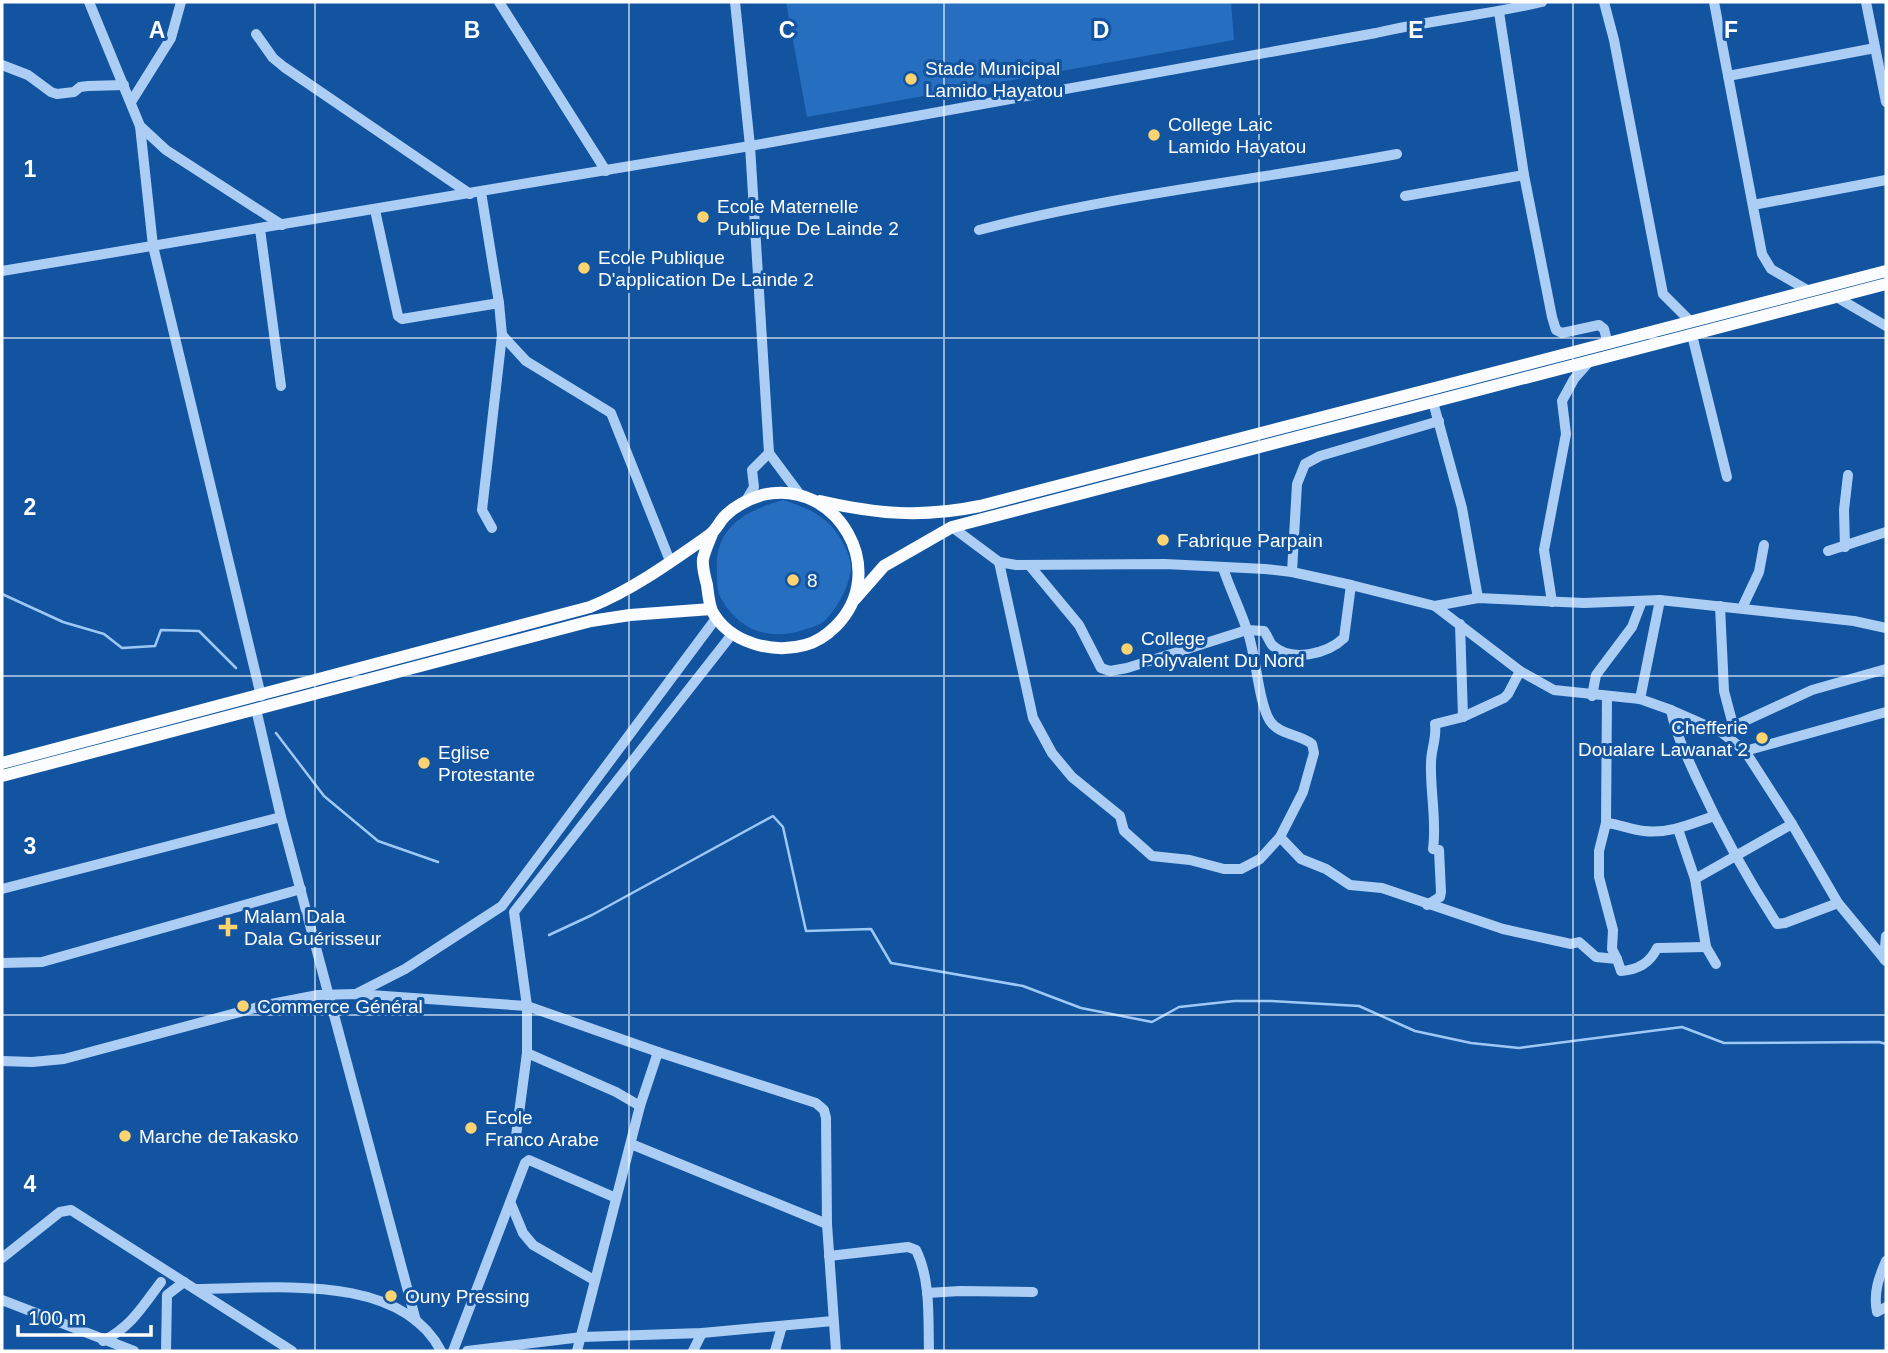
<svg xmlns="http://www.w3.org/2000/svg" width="1888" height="1353" viewBox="0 0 1888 1353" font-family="Arial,sans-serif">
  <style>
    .green { fill: #266ebf }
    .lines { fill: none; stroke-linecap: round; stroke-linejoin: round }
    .stream { stroke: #9ec9f7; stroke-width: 2.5 }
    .minor { stroke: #accef5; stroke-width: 10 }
    .major { stroke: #fafcff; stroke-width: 12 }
    .grid { fill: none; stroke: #fff; stroke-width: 2; stroke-opacity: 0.55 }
    .poi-dot { fill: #ffd370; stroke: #1354a1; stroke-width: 2.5 }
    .labels { text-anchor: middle; stroke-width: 6; stroke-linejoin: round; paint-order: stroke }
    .poi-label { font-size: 19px; fill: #fff; stroke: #1354a1; text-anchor: start }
    .grid-label { font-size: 23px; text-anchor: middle; font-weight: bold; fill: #fff; stroke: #1354a1; stroke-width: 6; stroke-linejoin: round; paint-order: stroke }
  </style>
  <rect width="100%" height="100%" fill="#1354a1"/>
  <!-- green -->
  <g class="green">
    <path d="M786,2H1231L1234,40L807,117Z"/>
    <path d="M783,500C801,506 821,513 833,528C841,537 850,554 851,566C851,584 836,611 823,622C818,626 809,628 803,630C770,641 740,631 722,600C716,591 717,580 717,570C714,527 747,510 783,500Z"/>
  </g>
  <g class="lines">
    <!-- stream -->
    <g class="stream">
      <path d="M2,594L63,622L104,634L122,648L155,646L161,630L199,631L236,668"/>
      <path d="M276,733L324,796L378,841L438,862"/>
      <path d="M549,935L592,915L773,816L783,827L806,931L871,929L891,963L1023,986L1081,1008L1152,1022L1179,1007L1234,1001H1271L1359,1006L1415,1031L1471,1043L1519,1048L1682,1027L1724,1043L1879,1042L1886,1044"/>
    </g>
    <!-- minor -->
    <g class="minor">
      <path d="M89,2L140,126L166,150L282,225"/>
      <path d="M499,2L606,171"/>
      <path d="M735,2L750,146L769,453L801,496"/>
      <path d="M1604,2L1614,40L1663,294L1690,321"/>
      <path d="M1714,2L1762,254L1771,269L1809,291"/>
      <path d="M1866,2L1886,102"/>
      <path d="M1499,12L1524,175L1552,317L1556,330L1562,333L1599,325L1604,329L1608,344"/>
      <path d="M256,34L273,58L284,67L470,194"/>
      <path d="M2,65L28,75L51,92L57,94L74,92L80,87L88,86L124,85"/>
      <path d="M1728,76L1875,48"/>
      <path d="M131,102L171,38L181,2"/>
      <path d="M140,126L153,246L261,696"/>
      <path d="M481,192L499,303L502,335L526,361L611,413L670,561"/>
      <path d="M1405,196L1524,175"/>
      <path d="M1753,205L1886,180"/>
      <path d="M375,210L398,316L402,319L499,303"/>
      <path d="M260,229L281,386"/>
      <path d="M979,230C1116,194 1258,180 1397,154"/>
      <path d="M2,271L750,146L1376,33C1431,20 1487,15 1542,2"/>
      <path d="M1838,298L1886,326"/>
      <path d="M1692,335L1727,477"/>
      <path d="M1433,402L1462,508L1478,598"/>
      <path d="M745,502L754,487L752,470L769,453"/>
      <path d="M952,527L999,562L1016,565L1165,564L1265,569L1292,572L1351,585L1435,606L1478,598L1584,603L1660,600L1854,621L1886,628"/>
      <path d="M492,528L482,510L502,335"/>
      <path d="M1845,547L1844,510L1848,475"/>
      <path d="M1828,551L1886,532"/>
      <path d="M999,562L1033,718L1052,753L1072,777L1120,816L1124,831L1152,856L1190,860L1224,869H1241L1260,859L1280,837L1303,792L1314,753L1312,744C1300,734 1279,735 1270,721C1258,702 1256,653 1247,630C1240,609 1230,589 1223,568"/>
      <path d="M1030,566L1079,625L1101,668L1110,671L1127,668L1247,630L1264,631C1267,635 1269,641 1272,645C1291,663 1327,654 1344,638L1351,585"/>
      <path d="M1292,572L1297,484L1305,464L1320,456L1439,421"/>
      <path d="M1552,602L1544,550L1566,434L1562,401L1574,379L1589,362"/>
      <path d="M1435,606L1520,671L1554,690L1640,699L1671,710L1721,732L1745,751L1792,824L1838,903L1886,961"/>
      <path d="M1720,606L1724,691L1733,725"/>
      <path d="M1742,608L1759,572L1764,545"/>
      <path d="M1460,624L1463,717"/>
      <path d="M1592,696L1596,675L1632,627L1642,601"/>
      <path d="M1607,697L1606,823L1599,851V877L1613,930L1612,949L1617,959"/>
      <path d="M1640,699L1660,600"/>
      <path d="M256,709L281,817L416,1321"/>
      <path d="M1671,710C1676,735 1687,757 1698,781C1721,831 1747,878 1777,924L1785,923L1838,903"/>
      <path d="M1721,732L1812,690L1886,669"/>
      <path d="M1745,751L1886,712"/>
      <path d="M1606,823C1620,824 1631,830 1644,831C1669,834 1691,824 1714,816"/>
      <path d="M1678,829L1695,879L1706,947L1716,964"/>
      <path d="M1280,837L1301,859L1326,869L1350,885L1382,888L1503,929L1571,944L1579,942L1596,957L1617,959L1621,971C1638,970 1650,963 1657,948L1706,947"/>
      <path d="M1695,879L1792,824"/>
      <path d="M2,889L281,817"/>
      <path d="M1427,905L1440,897L1441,892L1439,850L1433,849C1437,820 1430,792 1431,763C1431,749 1437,738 1435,724L1463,717L1504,698L1508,694L1520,671"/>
      <path d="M1884,959L1886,936"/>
      <path d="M2,963L42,962L301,889"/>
      <path d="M356,994L405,969L502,906L717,617"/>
      <path d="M527,1053L616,1092L640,1106L577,1351"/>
      <path d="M2,1061L32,1062L64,1059L266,1005L318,995L356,994L527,1006L658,1052L816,1103L824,1110L826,1118L827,1224L836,1351"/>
      <path d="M640,1106L658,1052"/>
      <path d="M516,1136L527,1053V1006L514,912L733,633"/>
      <path d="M631,1144L827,1224"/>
      <path d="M511,1204L523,1233L533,1245L594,1280"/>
      <path d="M829,1256L908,1247L916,1250C931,1280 928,1319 929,1351"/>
      <path d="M2,1258L60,1212L71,1210L292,1351"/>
      <path d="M1886,1261C1879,1277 1873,1293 1877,1312L1886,1307"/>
      <path d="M195,1289C270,1289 400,1271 441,1351"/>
      <path d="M927,1293L960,1291L1033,1292"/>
      <path d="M2,1300L134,1351"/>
      <path d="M103,1341C132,1326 142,1307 161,1282"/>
      <path d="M166,1351L167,1295L184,1282"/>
      <path d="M453,1351L525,1163L529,1160L616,1198"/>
      <path d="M467,1351L582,1337L702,1333L833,1321"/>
      <path d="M693,1351L702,1333"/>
      <path d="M775,1351L782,1326"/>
    </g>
    <!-- major -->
    <g class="major">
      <path d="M820,501C877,514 922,518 980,506L1886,271"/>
      <path d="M855,599L884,566L952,527L1886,284"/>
      <path d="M2,763L590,607C632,590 671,562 708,536C716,531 719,522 725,516C735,506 749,499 762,495C837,477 891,571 836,626C828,634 817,642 805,645C773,654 729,643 712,611C709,604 708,593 707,585C705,577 702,567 703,559C705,550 709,542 712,534"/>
      <path d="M2,776L591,621L630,615L711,609"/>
    </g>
  </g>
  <!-- grid -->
  <path class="grid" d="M315,2V1351M629,2V1351M944,2V1351M1259,2V1351M1573,2V1351M2,338H1886M2,676H1886M2,1015H1886"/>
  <!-- markers -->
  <g class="poi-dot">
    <circle cx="911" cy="79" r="7"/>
    <circle cx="1154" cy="135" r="7"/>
    <circle cx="703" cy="217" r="7"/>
    <circle cx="584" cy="268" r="7"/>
    <circle cx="1163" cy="540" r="7"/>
    <circle cx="793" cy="580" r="7"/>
    <circle cx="1127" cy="649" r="7"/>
    <circle cx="1762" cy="738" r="7"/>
    <circle cx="424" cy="763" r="7"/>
    <path d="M224.5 916.5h7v7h7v7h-7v7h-7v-7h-7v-7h7z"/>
    <circle cx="243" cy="1006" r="7"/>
    <circle cx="471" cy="1128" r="7"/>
    <circle cx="125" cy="1136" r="7"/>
    <circle cx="391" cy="1296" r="7"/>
  </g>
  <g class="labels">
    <!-- poi labels -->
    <g class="poi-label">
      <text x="925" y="75">Stade Municipal<tspan x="925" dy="22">Lamido Hayatou</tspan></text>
      <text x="1168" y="131">College Laic<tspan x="1168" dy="22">Lamido Hayatou</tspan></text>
      <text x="717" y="213">Ecole Maternelle<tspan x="717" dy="22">Publique De Lainde 2</tspan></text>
      <text x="598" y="264">Ecole Publique<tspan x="598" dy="22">D'application De Lainde 2</tspan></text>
      <text x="1177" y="547">Fabrique Parpain</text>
      <text x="807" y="587">8</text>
      <text x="1141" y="645">College<tspan x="1141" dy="22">Polyvalent Du Nord</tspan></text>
      <text x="1748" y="734" text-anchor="end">Chefferie<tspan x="1748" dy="22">Doualare Lawanat 2</tspan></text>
      <text x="438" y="759">Eglise<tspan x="438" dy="22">Protestante</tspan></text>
      <text x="244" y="923">Malam Dala<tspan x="244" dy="22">Dala Guérisseur</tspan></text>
      <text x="257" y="1013">Commerce Général</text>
      <text x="485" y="1124">Ecole<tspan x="485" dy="22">Franco Arabe</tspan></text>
      <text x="139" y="1143">Marche deTakasko</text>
      <text x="405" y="1303">Ouny Pressing</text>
    </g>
  </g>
  <g class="grid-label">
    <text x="157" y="38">A</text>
    <text x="472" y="38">B</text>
    <text x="787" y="38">C</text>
    <text x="1101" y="38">D</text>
    <text x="1416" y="38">E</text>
    <text x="1731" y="38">F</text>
    <text x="30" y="177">1</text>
    <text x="30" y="515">2</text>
    <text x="30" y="854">3</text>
    <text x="30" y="1192">4</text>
  </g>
  <!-- border -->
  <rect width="1888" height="1353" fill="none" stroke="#ffffff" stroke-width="7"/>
  <!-- scale -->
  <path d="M18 1325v10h133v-10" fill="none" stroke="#ffffff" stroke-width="3.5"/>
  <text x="28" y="1325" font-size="21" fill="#ffffff" stroke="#1354a1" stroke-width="5" paint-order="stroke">100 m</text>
</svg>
